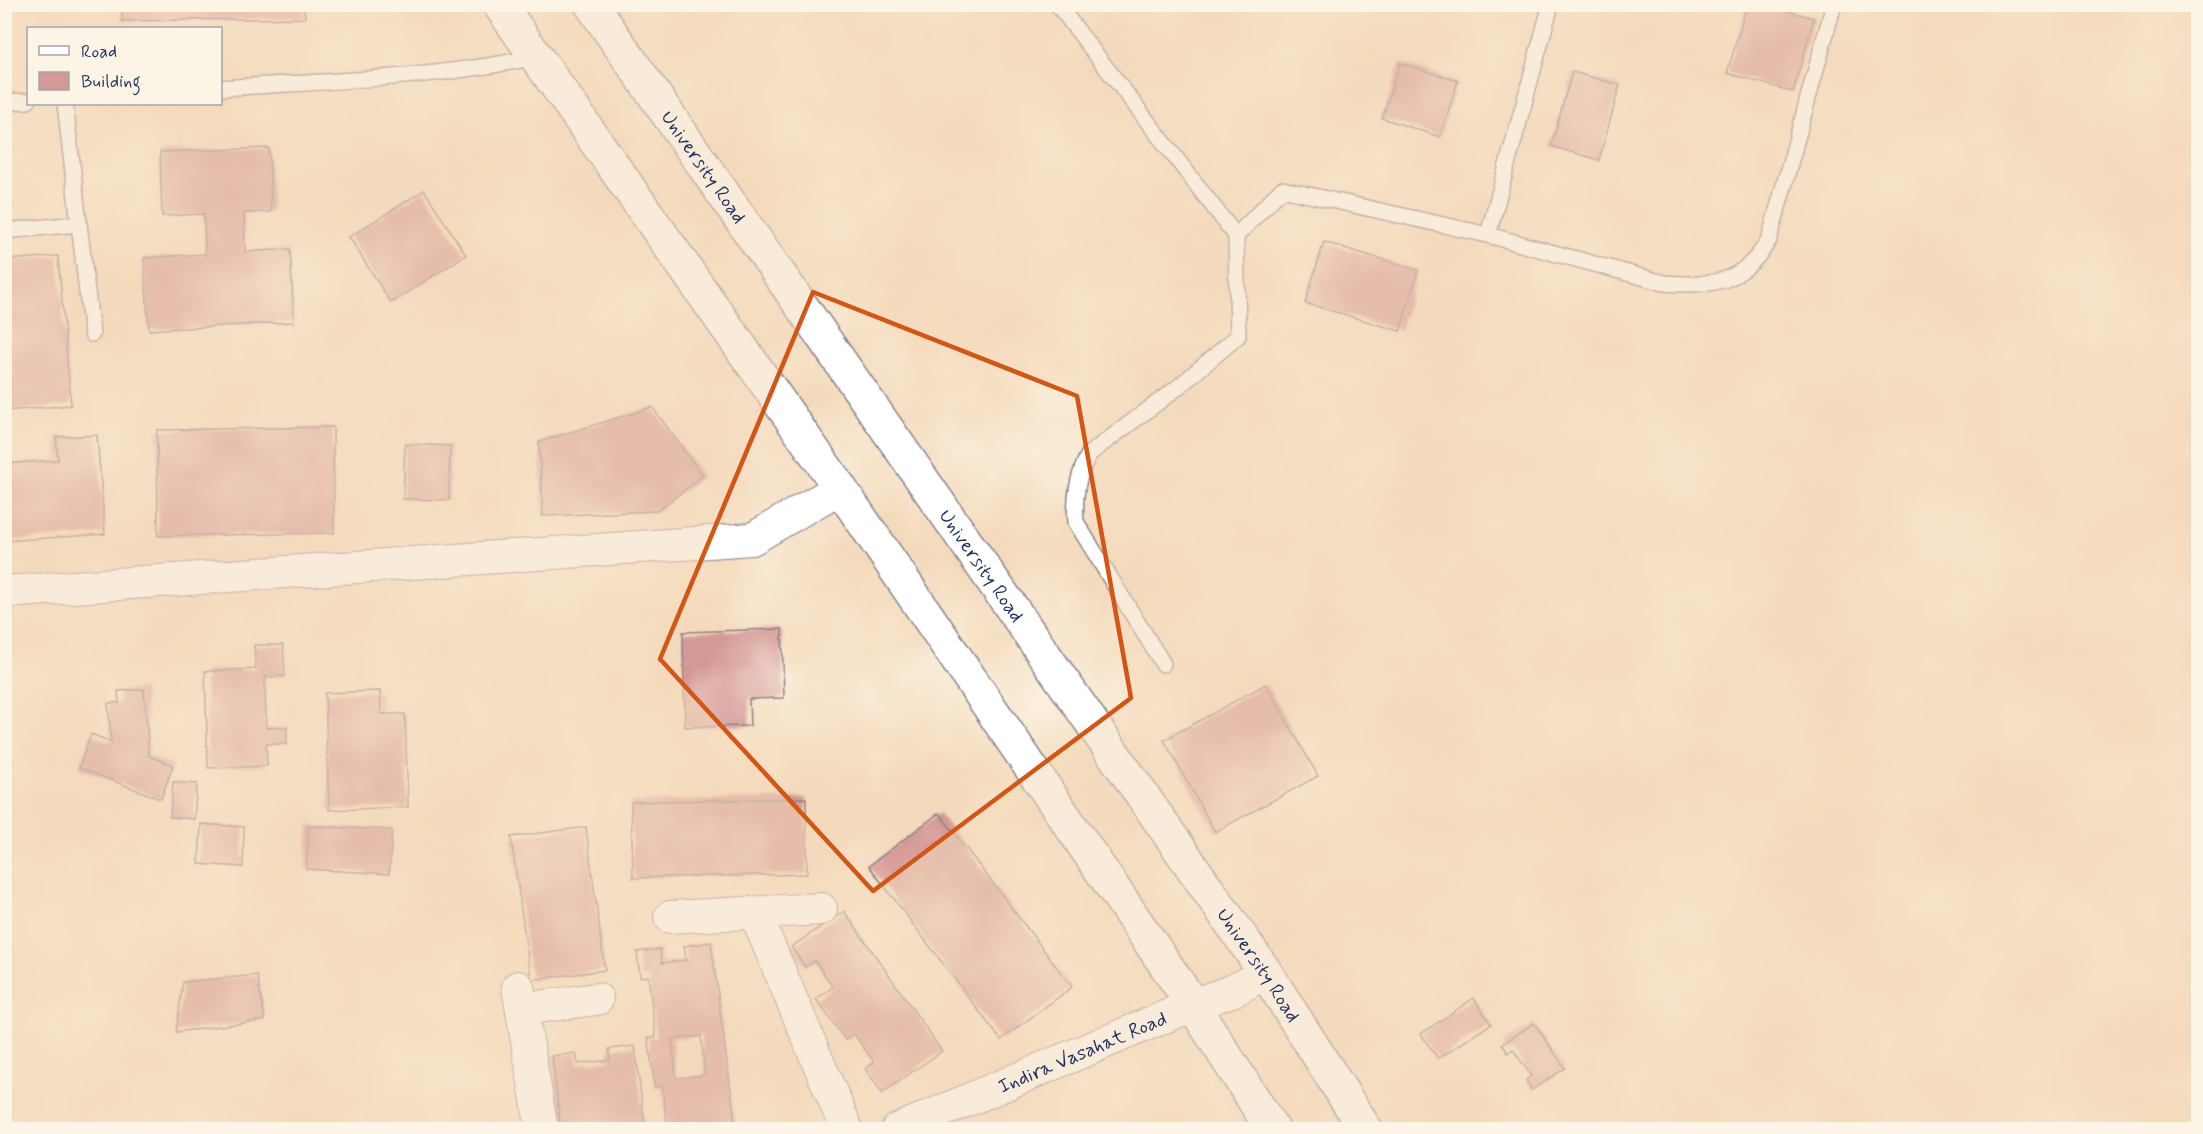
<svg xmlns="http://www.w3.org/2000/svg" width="2203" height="1134" viewBox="0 0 2203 1134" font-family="Mynerve,sans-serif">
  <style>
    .building { fill: #d49895; fill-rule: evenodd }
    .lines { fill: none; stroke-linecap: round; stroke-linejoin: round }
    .service-casing { stroke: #88848d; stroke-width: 18 }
    .minor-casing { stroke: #88848d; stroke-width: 34 }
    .primary-casing { stroke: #88848d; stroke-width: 36 }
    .service { stroke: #fff; stroke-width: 15 }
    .minor { stroke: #fff; stroke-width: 32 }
    .primary { stroke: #fff; stroke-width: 33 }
    .marked { fill: none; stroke: #d45514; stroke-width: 4.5; stroke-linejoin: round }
    .labels { text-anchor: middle; stroke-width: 4.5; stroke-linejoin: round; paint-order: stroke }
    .street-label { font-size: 20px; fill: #1b2f5e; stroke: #fcf5e5 }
  </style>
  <rect width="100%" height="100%" fill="#fcf5e5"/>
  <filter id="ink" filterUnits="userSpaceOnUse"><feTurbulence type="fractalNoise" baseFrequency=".0167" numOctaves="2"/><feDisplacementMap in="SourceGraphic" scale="12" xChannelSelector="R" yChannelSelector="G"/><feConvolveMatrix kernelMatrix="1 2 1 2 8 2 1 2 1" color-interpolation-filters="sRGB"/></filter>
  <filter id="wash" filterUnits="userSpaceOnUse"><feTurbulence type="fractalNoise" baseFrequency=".008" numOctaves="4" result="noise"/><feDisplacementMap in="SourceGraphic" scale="24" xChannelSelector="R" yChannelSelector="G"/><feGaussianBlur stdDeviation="1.35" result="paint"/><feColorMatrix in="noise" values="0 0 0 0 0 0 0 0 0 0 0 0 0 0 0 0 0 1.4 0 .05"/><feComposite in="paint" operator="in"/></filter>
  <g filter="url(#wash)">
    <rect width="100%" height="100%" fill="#f4dabc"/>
    <g id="blocks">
      <!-- building -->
      <g class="building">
        <path d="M122,4H304L305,18L122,21Z"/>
        <path d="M1747,5H1766L1814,18L1793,92L1727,73Z"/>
        <path d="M1400,63L1458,81L1440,137L1382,118Z"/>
        <path d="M1572,72L1620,85L1599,160L1551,146Z"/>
        <path d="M269,148L271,212L244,213L245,252L290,249L294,322L149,330L144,258L205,254L204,214L162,216L160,152Z"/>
        <path d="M424,190L466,255L391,303L349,237Z"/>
        <path d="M1324,242L1418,270L1400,331L1305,303Z"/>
        <path d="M58,256L71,405L5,411V260Z"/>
        <path d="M652,407L703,476L657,511L543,516L539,442Z"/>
        <path d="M333,427L334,533L158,536L157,430Z"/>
        <path d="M97,435L105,534L4,541V464L58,460L56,437Z"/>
        <path d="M405,444L450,446L449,500L403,499Z"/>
        <path d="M782,629L784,698L749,699L750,726L685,727L683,632Z"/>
        <path d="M254,645H283L285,676L265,677L266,728L287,727V744H266L267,766L208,768L205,671L256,669Z"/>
        <path d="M1266,684L1318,776L1215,832L1164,740Z"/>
        <path d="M144,689L149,756L173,765L161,799L79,768L91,734L111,742L108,703H119L118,691Z"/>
        <path d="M380,691L381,714H405L408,807L329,810L325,693Z"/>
        <path d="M173,782L197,784L194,819L170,817Z"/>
        <path d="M806,798L807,874L633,878L631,802Z"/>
        <path d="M939,813L1072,987L1001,1040L869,866Z"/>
        <path d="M201,824L244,827L243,867L199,864Z"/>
        <path d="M309,826L392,830L389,874L306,869Z"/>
        <path d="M586,827L605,970L531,980L511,837Z"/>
        <path d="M844,911L942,1051L882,1093L865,1069L874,1062L854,1034L845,1040L816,999L833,987L815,961L805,967L791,947Z"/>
        <path d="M711,942L736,1130H668L662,1086L655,1087L648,1038L656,1037L648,976L640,977L637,952L660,949L662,963L686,960L684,946ZM701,1036L705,1075L676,1078L672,1039Z"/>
        <path d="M257,975L265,1020L176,1032L183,982Z"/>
        <path d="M1474,998L1491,1024L1438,1059L1421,1034Z"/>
        <path d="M1534,1023L1565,1068L1532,1090L1526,1080L1531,1076L1513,1049L1508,1053L1502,1044Z"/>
        <path d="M635,1046L645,1130H561L552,1056L576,1053L578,1064L610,1060L609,1049Z"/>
      </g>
    </g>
  </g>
  <g filter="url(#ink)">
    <use href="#blocks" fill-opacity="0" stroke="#88848d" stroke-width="1.5"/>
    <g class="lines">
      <!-- service casing -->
      <g class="service-casing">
        <g id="service">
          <path d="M1057,4L1236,236L1238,336L1177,388L1089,454C1077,476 1074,497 1076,522L1163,664"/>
          <path d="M220,88C326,81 432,79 536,57"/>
          <path d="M4,102L28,101"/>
          <path d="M65,104L92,334"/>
          <path d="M4,231L79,224"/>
          <path d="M1488,235L1551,4"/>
          <path d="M1236,236L1282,189L1488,235L1664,283C1712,286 1742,285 1769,240L1834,4"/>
        </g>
      </g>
      <!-- minor casing -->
      <g class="minor-casing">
        <g id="minor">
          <path d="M4,592L752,539L840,488"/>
          <path d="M755,913L847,1130"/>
          <path d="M670,917L821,909"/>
          <path d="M518,987L542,1130"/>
          <path d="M522,1009L597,999"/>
          <path id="s1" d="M897,1130L1193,1005L1234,990L1266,973"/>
        </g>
      </g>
      <!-- primary casing -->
      <g class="primary-casing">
        <g id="primary">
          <path d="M499,4L840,488L1193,1005L1273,1130"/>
          <path id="s2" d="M591,4L1266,973L1366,1130"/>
        </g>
      </g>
      <!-- service -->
      <use href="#service" class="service"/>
      <!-- minor -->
      <use href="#minor" class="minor"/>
      <!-- primary -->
      <use href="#primary" class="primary"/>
    </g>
  </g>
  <!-- marked area -->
  <path d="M0 0H2203V1134H0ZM813,292L1077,396L1131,698L873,891L660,659Z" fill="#f4dabc" fill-opacity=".55" fill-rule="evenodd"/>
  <path class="marked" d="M813,292L1077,396L1131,698L873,891L660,659Z"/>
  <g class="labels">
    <!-- street labels -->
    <g class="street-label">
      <text dy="7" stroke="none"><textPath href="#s2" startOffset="198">University Road</textPath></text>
      <text dy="7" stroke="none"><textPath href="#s2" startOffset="684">University Road</textPath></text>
      <text dy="7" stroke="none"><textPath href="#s2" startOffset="1170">University Road</textPath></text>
      <text dy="7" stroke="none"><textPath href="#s1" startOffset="201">Indira Vasahat Road</textPath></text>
    </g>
  </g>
  <!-- margin -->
  <rect width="2203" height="1134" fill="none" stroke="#fcf5e5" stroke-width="24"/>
  <!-- legend -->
  <rect x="27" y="27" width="195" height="78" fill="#fcf5e5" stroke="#a2a6af" stroke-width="1.5"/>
  <rect x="39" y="46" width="30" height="9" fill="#ffffff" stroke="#a2a6af" stroke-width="1.5"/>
  <text x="81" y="57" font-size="18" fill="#1b2f5e">Road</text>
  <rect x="39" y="72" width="30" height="18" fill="#d49895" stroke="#a2a6af" stroke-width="1.5"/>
  <text x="81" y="87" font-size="18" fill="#1b2f5e">Building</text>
</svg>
